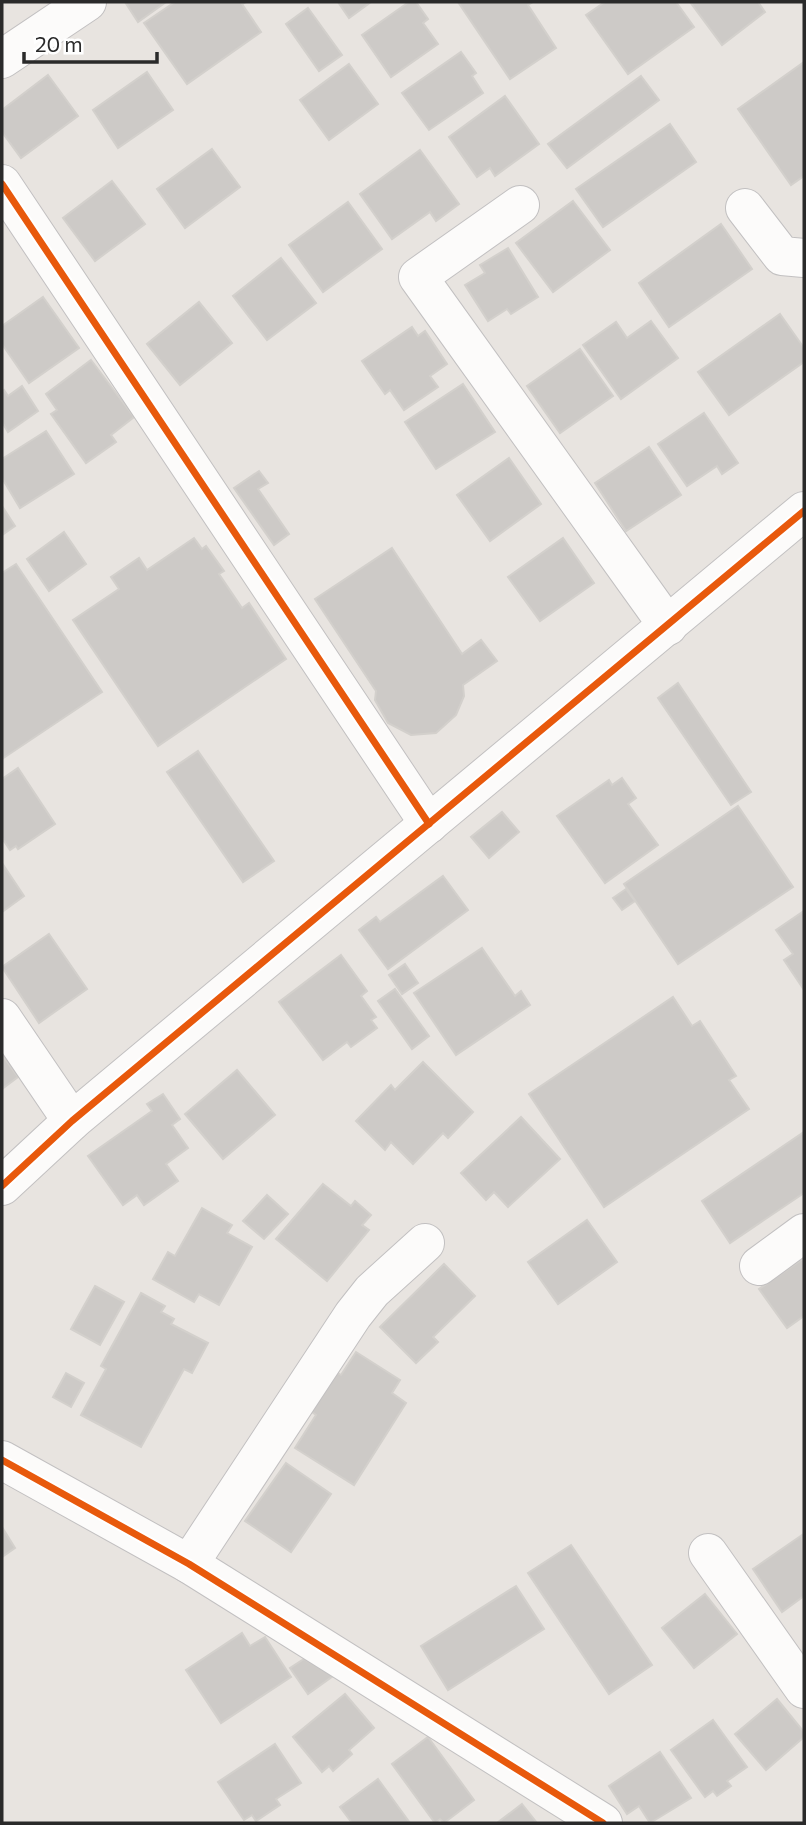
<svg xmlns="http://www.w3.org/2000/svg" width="806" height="1825" viewBox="0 0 806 1825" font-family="Commissioner,sans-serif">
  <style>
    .building { fill: #cdcac7; stroke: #d3d0cc; stroke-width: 2 }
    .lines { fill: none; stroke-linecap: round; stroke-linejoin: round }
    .minor-casing { stroke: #c2c0c1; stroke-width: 40 }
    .minor { stroke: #fcfbfa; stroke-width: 38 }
    .cycleway-casing { stroke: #fff; stroke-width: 11 }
    .cycleway { stroke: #e8590c; stroke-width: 7 }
  </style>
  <rect width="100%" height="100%" fill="#e8e4e0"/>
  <!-- building -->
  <g class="building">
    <path d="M125,2H166L138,22Z"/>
    <path d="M175,2H246L242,4L261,32L187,84L144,23Z"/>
    <path d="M338,2H371L349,18Z"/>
    <path d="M409,2H416L428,19L423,23L438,44L391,77L362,35Z"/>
    <path d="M458,2H533L528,5L556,48L510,79Z"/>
    <path d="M605,2H676L694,27L628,74L586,15Z"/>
    <path d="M690,2H758L765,12L722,45Z"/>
    <path d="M308,8L342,55L319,71L286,24Z"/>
    <path d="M461,52L476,73L472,76L483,93L429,130L402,93Z"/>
    <path d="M804,62V176L791,185L738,109Z"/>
    <path d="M349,64L378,104L329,140L300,100Z"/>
    <path d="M147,72L173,110L118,148L93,110Z"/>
    <path d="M48,75L78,116L21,158L2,132V110Z"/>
    <path d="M641,76L659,100L567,168L548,144Z"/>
    <path d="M505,96L539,144L495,176L490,168L477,177L449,137Z"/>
    <path d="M670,124L696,162L603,227L576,189Z"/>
    <path d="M212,149L240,187L185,228L157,189Z"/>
    <path d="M420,150L459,204L436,221L430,212L392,239L360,194Z"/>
    <path d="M112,181L145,224L95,261L63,218Z"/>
    <path d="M573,201L610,250L553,292L516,243Z"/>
    <path d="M348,202L382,249L323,292L289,245Z"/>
    <path d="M721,224L752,269L669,327L639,283Z"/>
    <path d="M508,248L538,297L511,314L507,309L488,321L465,285L485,273L480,265Z"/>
    <path d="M281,258L316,303L267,340L233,296Z"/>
    <path d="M43,297L79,348L29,383L2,344V326Z"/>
    <path d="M199,302L232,343L180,385L147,344Z"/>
    <path d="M780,314L804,348V362L729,415L698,372Z"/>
    <path d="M651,321L678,358L621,399L583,345L616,322L627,338Z"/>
    <path d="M412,327L418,336L425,331L447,364L430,376L438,387L404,410L390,390L385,394L362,361Z"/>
    <path d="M580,349L613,396L560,433L527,386Z"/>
    <path d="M91,360L134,417L111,435L116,442L86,463L51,414L57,410L46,394Z"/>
    <path d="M463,384L495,432L436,469L405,422Z"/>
    <path d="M22,386L38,411L8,432L2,422V392L4,390L8,396Z"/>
    <path d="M704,413L738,463L722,474L717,466L687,486L658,444Z"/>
    <path d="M46,431L74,474L20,508L2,478V459Z"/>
    <path d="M649,447L681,495L626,531L595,483Z"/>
    <path d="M509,458L541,504L490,541L457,495Z"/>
    <path d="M259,471L268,483L258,489L289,534L274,545L234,488Z"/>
    <path d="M2,506L15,526L2,535Z"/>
    <path d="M64,532L86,564L49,591L27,559Z"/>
    <path d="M194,538L202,549L206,546L224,571L219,574L242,608L249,603L286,659L158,746L73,620L119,589L111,577L139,558L147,570Z"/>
    <path d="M563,538L594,583L540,621L508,577Z"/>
    <path d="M392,548L462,654L481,640L497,661L463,685L464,696L456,715L436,733L411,735L388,723L375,700L376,691L315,599Z"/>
    <path d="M16,564L102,692L2,759V573Z"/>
    <path d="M678,683L751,792L731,805L658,698Z"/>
    <path d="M198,751L274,861L243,882L167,772Z"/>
    <path d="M18,768L55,824L18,849L16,846L10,850L2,838V779Z"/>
    <path d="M622,778L636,798L628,804L658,845L605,883L557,816L609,780L612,785Z"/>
    <path d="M738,806L793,887L678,964L624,884Z"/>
    <path d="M502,812L519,832L489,858L471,837Z"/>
    <path d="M2,863L24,896L2,912Z"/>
    <path d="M443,876L468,910L388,969L359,930L376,917L380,922Z"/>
    <path d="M626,889L635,901L622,910L613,898Z"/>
    <path d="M804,911V990L784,960L793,954L776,930Z"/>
    <path d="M49,934L87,989L39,1023L2,967Z"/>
    <path d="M482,948L515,996L521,991L530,1005L456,1055L414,993Z"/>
    <path d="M341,955L367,991L361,996L376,1017L371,1020L377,1028L351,1047L347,1042L323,1060L279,1002Z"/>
    <path d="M405,964L418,983L402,994L389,975Z"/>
    <path d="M395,989L429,1036L412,1049L378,1001Z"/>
    <path d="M673,997L692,1026L700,1021L736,1076L729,1080L749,1109L604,1207L529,1094Z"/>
    <path d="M2,1055L18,1077L2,1089Z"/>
    <path d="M423,1062L473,1112L448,1138L443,1133L413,1164L391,1142L385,1150L356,1121L391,1085L395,1090Z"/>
    <path d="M237,1070L275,1115L223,1159L185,1114Z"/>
    <path d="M163,1094L180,1119L172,1125L188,1148L166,1164L178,1181L144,1205L137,1195L123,1205L88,1156L152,1111L147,1104Z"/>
    <path d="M521,1117L560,1159L508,1207L494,1192L486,1200L461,1173Z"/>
    <path d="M804,1132V1193L730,1243L702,1201Z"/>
    <path d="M323,1184L351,1206L355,1201L371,1215L362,1225L369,1230L327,1281L276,1239Z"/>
    <path d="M267,1195L288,1214L264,1239L243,1221Z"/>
    <path d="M202,1208L232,1225L227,1233L252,1247L219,1305L199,1294L194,1302L153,1279L168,1252L175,1256Z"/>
    <path d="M587,1220L617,1262L558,1304L528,1262Z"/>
    <path d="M804,1258V1316L787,1328L759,1289Z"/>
    <path d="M444,1264L475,1296L433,1337L438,1342L416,1363L380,1327Z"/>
    <path d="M95,1286L124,1302L100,1345L71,1329Z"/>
    <path d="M141,1293L165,1306L161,1312L174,1319L171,1324L208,1343L192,1373L184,1369L141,1447L81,1415L106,1369L101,1366Z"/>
    <path d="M356,1352L400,1380L392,1393L406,1403L354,1485L295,1448L316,1415L308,1409L333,1370L341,1375Z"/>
    <path d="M66,1373L84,1383L71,1407L53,1397Z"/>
    <path d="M286,1463L331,1494L291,1552L245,1521Z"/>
    <path d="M2,1527L15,1548L2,1557Z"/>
    <path d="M802,1535L804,1596L782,1612L753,1569Z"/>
    <path d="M571,1545L652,1665L609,1694L528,1573Z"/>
    <path d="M516,1586L544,1629L448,1690L421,1646Z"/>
    <path d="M705,1594L737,1634L694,1668L662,1628Z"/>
    <path d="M242,1633L250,1646L265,1637L291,1677L221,1723L186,1670Z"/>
    <path d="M304,1659L333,1676L308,1694L290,1668Z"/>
    <path d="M345,1694L374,1728L349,1750L352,1754L333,1771L329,1766L322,1772L293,1737Z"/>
    <path d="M777,1699L804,1732V1737L766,1770L735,1734Z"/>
    <path d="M713,1720L747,1767L727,1781L731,1786L717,1796L713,1791L705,1797L671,1750Z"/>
    <path d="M428,1737L474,1800L444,1823L440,1819L435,1823L392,1764Z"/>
    <path d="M275,1744L301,1783L276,1799L280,1805L256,1821L252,1815L244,1820L218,1782Z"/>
    <path d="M660,1752L691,1798L650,1823L639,1806L627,1814L609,1786Z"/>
    <path d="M378,1779L410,1823H352L340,1807Z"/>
    <path d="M522,1804L537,1823H497Z"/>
  </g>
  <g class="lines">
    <!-- minor casing -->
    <g class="minor-casing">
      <g id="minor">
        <path d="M2,59L87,2"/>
        <path d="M2,184L429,824"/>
        <path d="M520,205L418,277L668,626"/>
        <path d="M745,208L782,256L804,258"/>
        <path d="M2,1018L72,1121"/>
        <path d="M2,1186L72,1121L804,511"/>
        <path d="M759,1266L804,1233"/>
        <path d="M2,1460L189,1564L603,1823"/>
        <path d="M708,1553L804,1689"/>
        <path d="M189,1564L353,1315L372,1291L425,1243"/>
      </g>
    </g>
    <!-- minor -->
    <use href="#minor" class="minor"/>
    <!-- cycleway casing -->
    <g class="cycleway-casing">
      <g id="cycleway">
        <path d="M2,184L429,824"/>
        <path d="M2,1186L72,1121L804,511"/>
        <path d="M2,1460L189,1564L603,1823"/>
      </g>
    </g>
    <!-- cycleway -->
    <use href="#cycleway" class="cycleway"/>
  </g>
  <!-- border -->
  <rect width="806" height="1825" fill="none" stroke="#2a2a2a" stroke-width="7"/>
  <!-- scale -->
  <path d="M24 52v10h133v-10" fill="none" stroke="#2a2a2a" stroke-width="3.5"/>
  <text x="35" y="52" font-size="21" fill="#2a2a2a" stroke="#ffffff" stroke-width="5" paint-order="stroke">20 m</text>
</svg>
